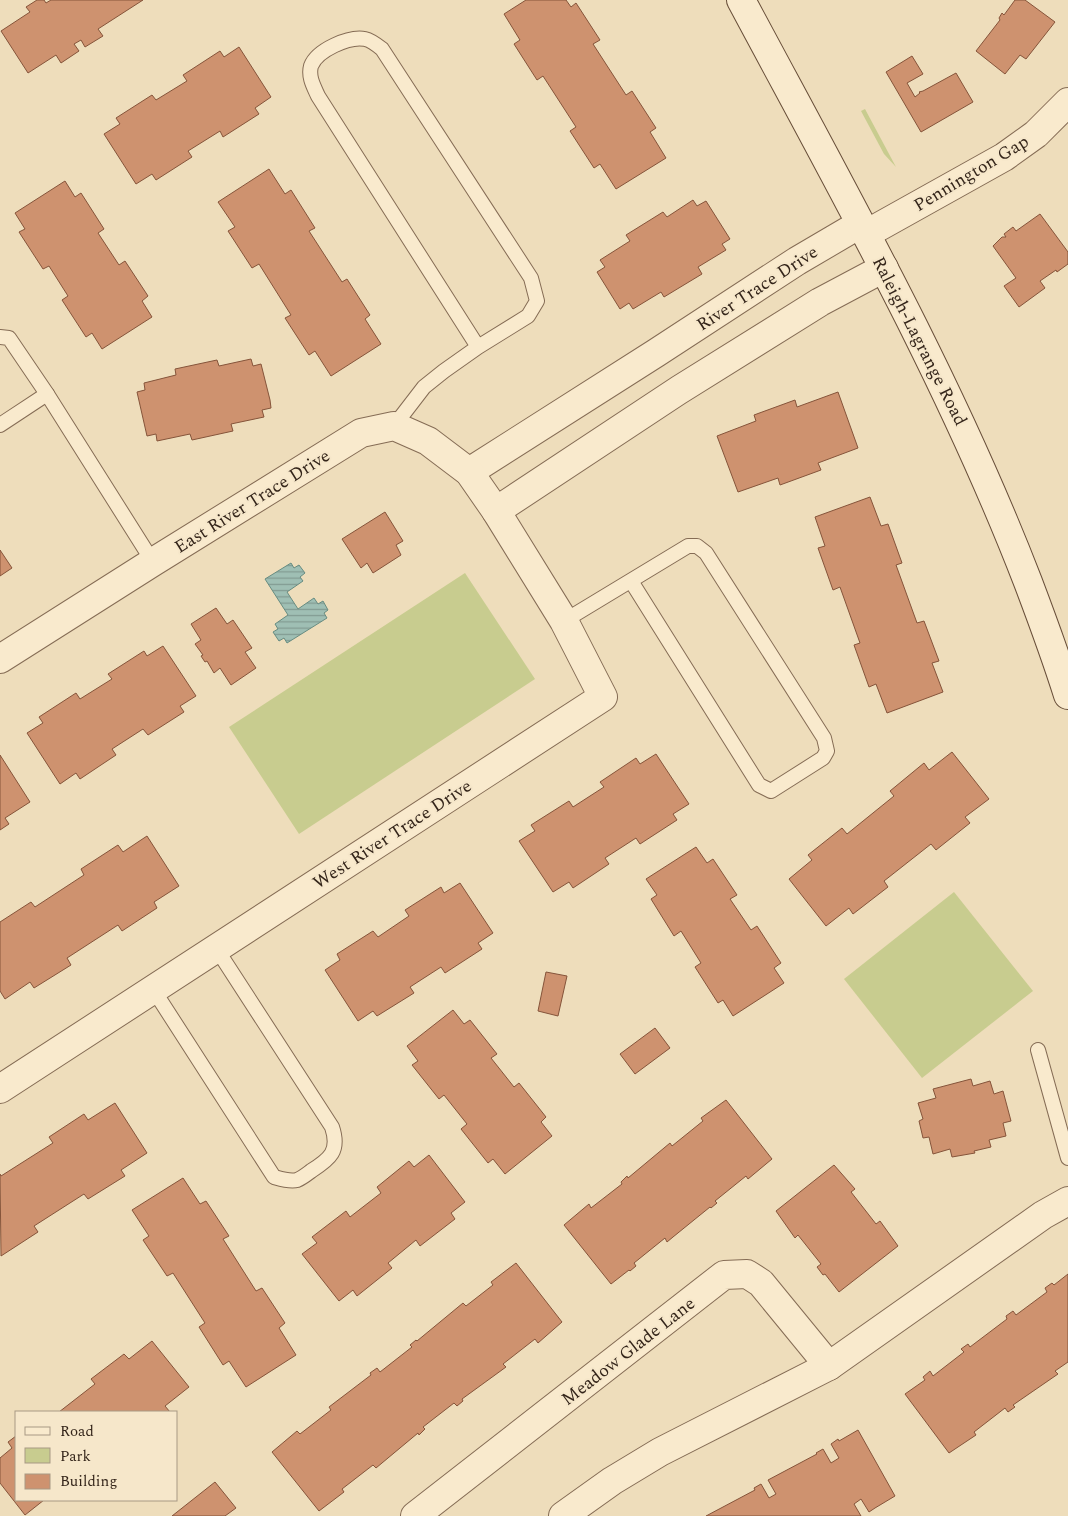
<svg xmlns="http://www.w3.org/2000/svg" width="1068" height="1516" viewBox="0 0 1068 1516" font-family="Spectral,serif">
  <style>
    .green { fill: #c8cc8f }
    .water { fill: url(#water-rules); stroke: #678c81 }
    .building { fill: #ce926f; stroke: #85543a }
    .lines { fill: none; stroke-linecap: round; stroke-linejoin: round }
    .service-casing { stroke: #856c55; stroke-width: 16 }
    .minor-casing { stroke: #856c55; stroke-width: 30 }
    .secondary-casing { stroke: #674d38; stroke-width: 30 }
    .service { stroke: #f9eacd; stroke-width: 14 }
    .minor { stroke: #f9eacd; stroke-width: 28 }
    .secondary { stroke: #f9eacd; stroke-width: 28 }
    .labels { text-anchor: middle; stroke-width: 4; stroke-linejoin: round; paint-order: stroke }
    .street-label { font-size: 18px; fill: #34251a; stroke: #f6e7ca }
  </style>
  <defs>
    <pattern id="water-rules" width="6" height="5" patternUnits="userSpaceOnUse" patternTransform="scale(1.25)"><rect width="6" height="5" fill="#9fbfb4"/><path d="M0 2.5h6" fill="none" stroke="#829b92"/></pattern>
  </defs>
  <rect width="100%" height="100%" fill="#edb"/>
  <!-- green -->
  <g class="green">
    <path d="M865,109L896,167L884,154L861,111Z"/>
    <path d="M465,573L535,679L299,834L229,727Z"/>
    <path d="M954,892L1033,991L922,1078L844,979Z"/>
  </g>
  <!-- water -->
  <path class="water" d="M291,563L294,568L299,565L305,573L300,577L303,581L287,592L298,609L314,598L318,604L323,601L328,610L324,613L327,618L287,643L284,638L279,641L273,632L278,629L275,624L288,615L265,579Z"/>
  <!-- building -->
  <g class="building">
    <path d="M37,0H44L46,3L51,0H143L98,29L103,36L85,47L81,40L74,44L79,51L61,63L56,55L28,73L1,31L30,12L26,7Z"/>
    <path d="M526,0H566L571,7L576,3L600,40L593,44L626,95L632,91L656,128L650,132L666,158L616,189L600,164L594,168L570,131L576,127L543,76L537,80L514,44L520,40L504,14Z"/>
    <path d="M1015,0H1025L1055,22L1026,59L1020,55L1005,74L976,51L1000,20L999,18L1002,13L1004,15Z"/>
    <path d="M239,47L271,97L255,108L259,114L223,137L220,131L188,151L192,157L156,180L152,174L136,184L104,134L120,124L116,118L152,95L156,100L187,81L183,75L220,51L224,57Z"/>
    <path d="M912,56L923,74L907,83L915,97L920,93L919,92L923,91L956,73L973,102L921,132L886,72Z"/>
    <path d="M269,169L285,194L291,190L315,228L309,231L342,282L347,279L370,315L365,319L381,344L331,376L315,351L309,355L285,318L291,315L259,264L252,268L228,231L235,227L218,202Z"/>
    <path d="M65,181L75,197L81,193L104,229L98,233L119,265L125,261L148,296L142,301L152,317L102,349L92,333L86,337L62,300L68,296L49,266L43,269L19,232L25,229L15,213Z"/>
    <path d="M693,200L697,206L706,201L730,239L722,244L726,250L698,267L702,274L664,297L661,292L633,309L629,303L620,309L597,272L605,267L600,260L630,241L626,235L663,212L667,217Z"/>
    <path d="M1040,214L1068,252V264L1057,272L1056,270L1040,281L1045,288L1019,307L1004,286L1016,278L993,246L1002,237H1006L1004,234L1013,227L1016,231Z"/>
    <path d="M251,359L253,366L261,364L270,400L271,408L262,410L264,417L231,424L233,431L192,440L190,434L157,441L156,434L147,436L137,392L145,390L144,383L176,375L175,369L217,360L219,366Z"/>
    <path d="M838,392L858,448L818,463L821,470L780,485L778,478L738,492L717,436L756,421L754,415L795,400L797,407Z"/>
    <path d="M870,497L881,526L888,524L902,563L896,565L917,623L924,621L939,661L932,663L943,692L887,713L876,684L869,687L854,645L860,643L840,587L833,590L818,548L825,546L815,517Z"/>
    <path d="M385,512L403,541L396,545L401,555L373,573L367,563L361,568L342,539Z"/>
    <path d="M0,550L12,568L0,576Z"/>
    <path d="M216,608L227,624L233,620L252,648L245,652L256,668L231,685L220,668L214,673L207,661L205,662L201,656L203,655L195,644L201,640L191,624Z"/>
    <path d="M163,646L196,696L180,706L184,712L148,735L143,729L112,749L116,755L80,779L76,773L60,784L27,733L43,723L39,717L76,693L80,699L112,679L108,674L144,651L147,656Z"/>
    <path d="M952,752L989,799L965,817L970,823L936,850L931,844L884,881L888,887L853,914L849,908L826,926L789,879L812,860L808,855L842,828L847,834L894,796L890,791L924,763L929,770Z"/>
    <path d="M656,754L689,804L673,814L677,820L640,844L636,838L605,858L609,864L573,888L569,882L553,892L519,841L535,831L531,825L569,801L573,807L604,787L600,782L636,758L640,764Z"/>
    <path d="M0,755L30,802L5,818L9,824L0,830Z"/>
    <path d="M147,836L179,886L154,902L157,908L122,931L118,925L67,958L71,965L34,988L30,982L5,999L0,991V922L31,902L35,907L84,875L81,869L118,845L123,852Z"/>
    <path d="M696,847L707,863L713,859L737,895L730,899L751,930L757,926L781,963L774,968L784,983L733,1016L723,1000L718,1003L695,967L701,963L681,931L674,936L651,899L657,895L646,879Z"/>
    <path d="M460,883L493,933L478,943L482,949L445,973L441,967L410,987L414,993L377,1016L373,1011L358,1021L325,970L340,960L337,954L373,931L378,937L409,916L405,910L441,887L444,893Z"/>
    <path d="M546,972L567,976L558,1016L538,1011Z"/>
    <path d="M453,1010L464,1024L470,1020L497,1054L491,1058L514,1087L519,1083L546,1117L541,1122L552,1136L505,1174L493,1159L488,1163L461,1129L467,1124L444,1095L439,1099L412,1065L418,1061L407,1046Z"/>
    <path d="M655,1028L670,1048L635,1074L620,1054Z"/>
    <path d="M971,1079L973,1086L990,1081L994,1094L1003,1091L1011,1121L1003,1123L1006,1136L989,1140L991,1147L974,1151L975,1153L952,1157L950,1149L933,1154L929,1137L923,1138L919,1121L923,1119L918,1103L936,1098L933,1089Z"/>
    <path d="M726,1100L772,1159L748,1179L746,1176L715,1201L717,1203L711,1208L710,1207L673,1237L667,1242L665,1238L634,1263L636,1266L630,1271L629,1270L611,1284L564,1225L589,1204L591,1208L622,1184L621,1182L627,1176L628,1178L670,1143L672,1146L703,1121L701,1118Z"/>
    <path d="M115,1103L147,1153L121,1170L125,1176L88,1199L84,1194L34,1226L38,1232L1,1256L0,1174L1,1176L53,1143L49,1137L84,1114L88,1120Z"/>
    <path d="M429,1155L465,1202L451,1213L455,1219L420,1246L416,1240L388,1263L392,1268L357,1296L353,1290L339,1301L302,1254L317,1243L312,1237L346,1211L350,1217L381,1193L377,1187L409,1161L414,1167Z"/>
    <path d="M834,1165L855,1189L851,1192L876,1224L880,1221L898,1246L839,1292L825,1274L823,1275L817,1267L821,1264L798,1235L795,1238L776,1211Z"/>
    <path d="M183,1178L200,1204L206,1201L229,1236L223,1239L256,1291L262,1288L285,1323L279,1328L296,1355L246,1387L229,1361L223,1365L199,1327L205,1323L173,1273L167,1276L143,1240L149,1236L132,1210Z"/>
    <path d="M516,1263L562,1322L538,1343L535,1339L503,1364L506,1367L462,1399L463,1401L457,1406L454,1403L423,1427L425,1429L419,1435L418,1433L376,1468L373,1465L342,1489L344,1492L319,1511L272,1452L297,1431L300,1434L331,1410L329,1407L371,1375L370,1373L377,1368L380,1372L412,1347L410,1345L416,1340L417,1341L463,1303L466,1306L493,1285L491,1282Z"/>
    <path d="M1068,1274V1362L1055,1371L1058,1374L1013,1405L1015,1407L1008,1412L1005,1408L974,1432L976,1435L949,1453L905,1394L925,1380L923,1377L930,1371L933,1376L964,1352L961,1349L968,1344L970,1347L1007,1319L1006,1316L1013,1311L1016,1315L1047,1292L1045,1288L1052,1283L1054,1285Z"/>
    <path d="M152,1341L189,1387L165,1406L170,1412H59L95,1384L91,1379L124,1354L129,1359Z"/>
    <path d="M858,1430L895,1496L875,1508L869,1512L861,1499L854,1504L861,1516H706L755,1490L754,1488L761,1484L769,1498L776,1494L768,1480L817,1454L816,1453L823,1449L831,1463L839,1458L831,1444L838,1439L839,1441Z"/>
    <path d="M16,1436V1500H44L25,1515L0,1483V1458L12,1448L8,1442Z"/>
    <path d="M215,1482L236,1508L225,1516H172Z"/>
  </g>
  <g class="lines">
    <!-- service casing -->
    <g class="service-casing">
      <g id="service">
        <path d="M0,337L9,338L47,394L153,562"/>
        <path d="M0,425L47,394"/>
        <path d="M394,426L424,387L444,371L478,347L528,316L537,301L531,278L382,49C377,45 370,40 365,39C349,36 317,50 311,66C308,77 314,87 318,96L478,347"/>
        <path d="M564,621L688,546H697L706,553L824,738L827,751L823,758L771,791L759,785L631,581"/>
        <path d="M153,989L274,1177C281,1179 290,1182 297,1180C302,1178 307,1174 311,1171C330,1159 340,1151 332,1127L216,948"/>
        <path d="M1038,1050L1068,1158"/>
      </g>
    </g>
    <!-- minor casing -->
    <g class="minor-casing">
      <g id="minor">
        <path d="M866,234L1004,157L1036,134L1068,102"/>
        <path d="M469,472L656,353L797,261L860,224"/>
        <path d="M496,511L679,390L820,302L884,268"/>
        <path d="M0,659L153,562L361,433L394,426L428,441L469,472L496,511L564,621L603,697L0,1089"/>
        <path d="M829,1366L1043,1215L1068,1201"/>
        <path d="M415,1516L724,1275L747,1274L761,1283L829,1366L660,1452L612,1481L563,1516"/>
      </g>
    </g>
    <!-- secondary casing -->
    <g class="secondary-casing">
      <path id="secondary" d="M741,0C843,191 950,380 1028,582C1042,619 1056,657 1068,695"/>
    </g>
    <!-- service -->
    <use href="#service" class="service"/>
    <!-- minor -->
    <use href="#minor" class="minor"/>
    <!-- secondary -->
    <use href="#secondary" class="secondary"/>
  </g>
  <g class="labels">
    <!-- street labels -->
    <g class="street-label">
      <text transform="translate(971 173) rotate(-31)" y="6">Pennington Gap</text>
      <text transform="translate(757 288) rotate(-33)" y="6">River Trace Drive</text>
      <text transform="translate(920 341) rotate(63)" y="6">Raleigh-Lagrange Road</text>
      <text transform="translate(252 501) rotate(-32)" y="6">East River Trace Drive</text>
      <text transform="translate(392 834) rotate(-33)" y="6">West River Trace Drive</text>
      <text transform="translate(628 1351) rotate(-38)" y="6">Meadow Glade Lane</text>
    </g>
  </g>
  <!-- legend -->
  <rect x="15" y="1411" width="162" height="90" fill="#f6e7ca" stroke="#a89984"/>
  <rect x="25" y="1427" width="25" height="8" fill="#f9eacd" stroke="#a89984"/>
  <text x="60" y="1436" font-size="15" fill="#34251a">Road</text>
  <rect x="25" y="1448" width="25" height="15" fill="#c8cc8f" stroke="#a89984"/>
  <text x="60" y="1461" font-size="15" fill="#34251a">Park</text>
  <rect x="25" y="1474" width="25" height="15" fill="#ce926f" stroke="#a89984"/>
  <text x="60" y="1486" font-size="15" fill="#34251a">Building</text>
</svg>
